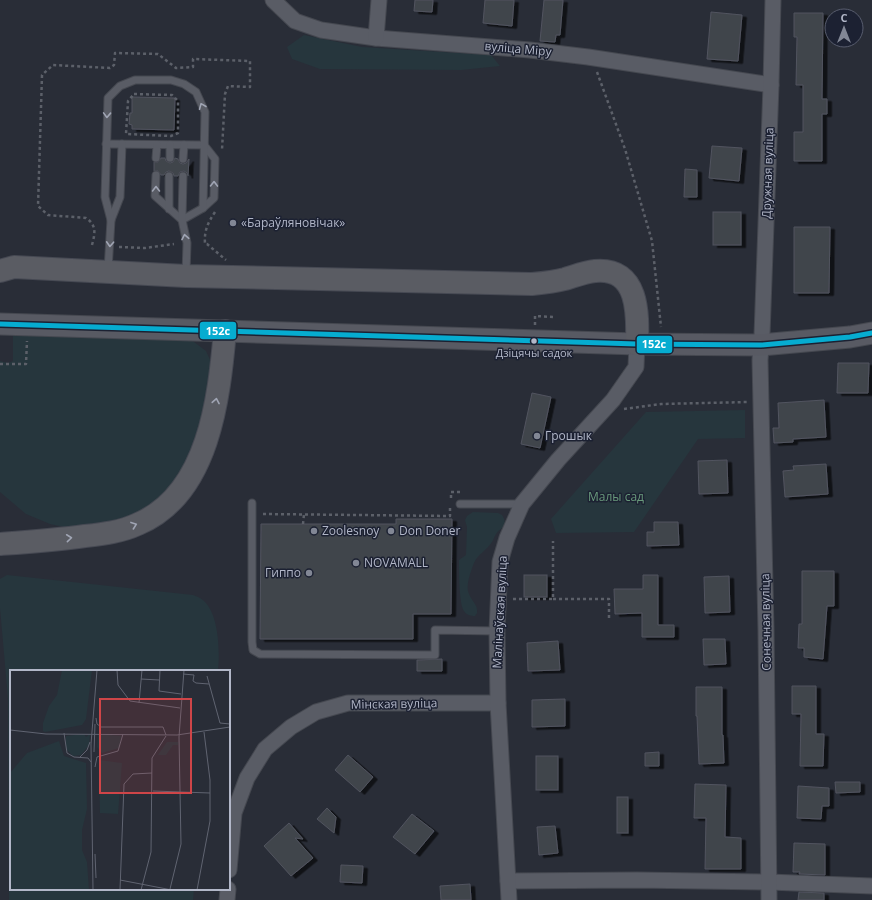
<svg xmlns="http://www.w3.org/2000/svg" width="872" height="900" viewBox="0 0 872 900" font-family="'Open Sans',sans-serif">
  <style>
    .green { fill: #26363d }
    .building { fill: #41444c; stroke: #51545f; filter: url(#shadow) }
    .lines { fill: none; stroke-linecap: round; stroke-linejoin: round }
    .service-casing { stroke: #454850; stroke-width: 9 }
    .minor-casing { stroke: #454850; stroke-width: 17 }
    .secondary-casing { stroke: #454850; stroke-width: 23 }
    .trunk-casing { stroke: #464953; stroke-width: 24 }
    .path { stroke: #5c6069; stroke-width: 2.5; stroke-dasharray: 3 3; stroke-linecap: butt }
    .service { stroke: #595c65; stroke-width: 7 }
    .minor { stroke: #595c65; stroke-width: 15 }
    .secondary { stroke: #585a63; stroke-width: 21 }
    .trunk { stroke: #5a5c63; stroke-width: 22 }
    .bus-1-casing { stroke: #1c2132; stroke-width: 8 }
    .bus-1 { stroke: #06acd0; stroke-width: 5 }
    .oneway { stroke: #a0a5b4 }
    .poi-dot { fill: #828795; stroke: #1c2132; stroke-width: 1.5 }
    .bus-dot { fill: #b2b7c8; stroke: #1c2132; stroke-width: 1.5 }
    .labels { text-anchor: middle; stroke-width: 3; stroke-linejoin: round; paint-order: stroke }
    .bus-label { font-size: 11px; fill: #b2b7c8; stroke: #1c2132 }
    .street-label { font-size: 12px; fill: #b2b7c8; stroke: #1c2132 }
    .poi-label { font-size: 12px; fill: #b2b7c8; stroke: #1c2132; text-anchor: start }
    .park-label { font-size: 12px; fill: #699a7c; stroke: #1c2132 }
    .inset-road { fill: none; stroke: #606471; stroke-width: 1 }
    .view { fill: #cf4548; fill-opacity: 0.15; stroke: #cf4548; stroke-width: 2 }
    .inset-edge { fill: none; stroke: #b2b7c8; stroke-width: 2 }
    .line-badge { stroke: #1c2132; stroke-width: 1.5 }
    .badge-label { font-size: 11px; text-anchor: middle; font-weight: bold; fill: #fff }
  </style>
  <defs>
    <filter id="shadow"><feDropShadow dx="4.5" dy="2.5" stdDeviation="0" flood-color="#0009"/></filter>
  </defs>
  <rect width="100%" height="100%" fill="#292d37"/>
  <!-- green -->
  <g class="green">
    <path d="M304,35L362,47L491,55L500,66L461,70L320,69L292,59L287,47Z"/>
    <path d="M13,335L185,338L194,342L206,351L210,360L211,365L204,412L192,453L178,480L151,506L123,522L73,529L50,524L26,514L0,492V361L8,363L13,361Z"/>
    <path d="M745,410V438L698,439L634,532L556,533L551,519L646,412Z"/>
    <path d="M473,512L498,513L502,515C510,528 499,527 495,536C494,537 493,541 492,542C487,550 478,554 474,563C471,571 465,586 469,594C472,602 478,604 477,613L475,616C471,616 466,615 464,611C459,604 459,571 459,560L466,555L467,527L465,520L467,516Z"/>
    <path d="M7,575L193,595C196,596 201,598 204,601C219,615 220,651 218,671H11V889H194L193,900H9L8,699L0,608V579Z"/>
  </g>
  <!-- building -->
  <g class="building">
    <path d="M415,0H433L432,12L414,11Z"/>
    <path d="M485,0H514L512,26L483,23Z"/>
    <path d="M544,0H563L560,35H556L555,42L540,41Z"/>
    <path d="M711,12L742,15L738,61L707,59Z"/>
    <path d="M794,13H823L822,99H827V114H822V161H794V132H803V85H796L797,37H794Z"/>
    <path d="M132,97L175,98L174,130L132,129V125L129,124L130,113H132Z"/>
    <path d="M712,146L742,148L739,181L709,178Z"/>
    <path d="M161,158H165L166,161L170,163L173,162L175,158L178,159L180,163L183,164L186,163L189,159L188,176L187,173L184,171L180,172L178,176H174L173,173L169,171L166,172L164,175H161L158,171H154V162H158Z"/>
    <path d="M685,169L697,170V197H684Z"/>
    <rect x="713" y="212" width="28" height="33"/>
    <path d="M794,227H830L829,293H794Z"/>
    <path d="M838,363H869L868,393H837Z"/>
    <path d="M532,393L551,397L540,448L521,444Z"/>
    <path d="M824,400L826,437L793,439V442L774,443L773,428H779L778,403Z"/>
    <path d="M727,460L728,493L699,494L698,461Z"/>
    <path d="M826,464L828,494L785,497L783,471L794,470L793,466Z"/>
    <path d="M396,519H452L451,614H413V639H260L261,524H396Z"/>
    <path d="M654,522H678L679,545L647,546V532H654Z"/>
    <path d="M802,571H834V606H827L823,659L804,657V648H798L799,624H802Z"/>
    <rect x="524" y="575" width="23" height="22"/>
    <path d="M643,575H658V625H674V637H642V613L615,614L614,589H643Z"/>
    <path d="M729,576L730,612L705,613L704,577Z"/>
    <path d="M703,639H725L726,664L704,665Z"/>
    <path d="M558,641L560,670L528,671L527,643Z"/>
    <path d="M442,659V671H417V660Z"/>
    <path d="M792,686H816V734H824L823,766H800L801,714H792Z"/>
    <path d="M696,687H722V735H723L724,763L699,764L697,716H696Z"/>
    <path d="M565,699V726L532,727V700Z"/>
    <path d="M659,752V766H645V753Z"/>
    <path d="M348,755L373,777L360,792L335,770Z"/>
    <rect x="536" y="756" width="22" height="34"/>
    <path d="M835,782H860V792L836,793Z"/>
    <path d="M695,784L726,785L725,837L741,838V869H705L706,818H694Z"/>
    <path d="M798,786L829,788V806H822L821,819L797,818Z"/>
    <rect x="617" y="797" width="11" height="36"/>
    <path d="M327,808L336,817L334,833L317,819Z"/>
    <path d="M412,814L434,831L415,854L393,837Z"/>
    <path d="M289,823L303,839L295,838L313,858L291,876L264,846Z"/>
    <path d="M555,826L558,853L539,855L537,827Z"/>
    <path d="M794,843L825,844V875L799,874L800,872H793Z"/>
    <path d="M341,865L363,866L362,883L340,882Z"/>
    <path d="M470,884L471,900H441L440,886Z"/>
    <path d="M799,892L824,893V900H798Z"/>
  </g>
  <g class="lines">
    <!-- service casing -->
    <g class="service-casing">
      <g id="service">
        <path d="M106,144L204,145"/>
        <path d="M156,158L157,145"/>
        <path d="M170,158V145"/>
        <path d="M183,159L184,145"/>
        <path d="M156,175L155,196L182,220L203,208L214,198L215,159L204,145"/>
        <path d="M183,176L182,220L187,243L186,274"/>
        <path d="M169,209V176"/>
        <path d="M111,220L120,197L122,144"/>
        <path d="M108,270L111,220L105,197L108,98L120,86L135,80H171L184,84L196,92L205,112L203,208"/>
        <path d="M252,503V642L253,650L260,654L435,655V630L497,631"/>
        <path d="M460,504H522"/>
      </g>
    </g>
    <!-- minor casing -->
    <g class="minor-casing">
      <g id="minor">
        <path d="M273,0L295,21L321,30L376,38L530,50L588,57L771,85"/>
        <path d="M376,38L379,0"/>
        <path d="M229,870L234,813L247,778L265,749L291,727L316,712L348,703H498"/>
        <path d="M508,881L637,880L769,882L872,886"/>
        <path d="M227,900L228,889"/>
        <path d="M509,900L498,703L497,631L500,562L507,538L522,504L558,460L613,400L636,367L637,344"/>
        <path d="M769,900L766,630L760,360L762,335L771,85L773,0"/>
      </g>
    </g>
    <!-- secondary casing -->
    <g class="secondary-casing">
      <path id="secondary" d="M0,324L637,344L761,345L850,337L872,333"/>
    </g>
    <!-- trunk casing -->
    <g class="trunk-casing">
      <g id="trunk">
        <path d="M0,271L14,267L186,276L532,284C543,283 554,282 565,279C575,276 585,272 595,271C639,267 638,314 637,344"/>
        <path d="M0,544C28,542 57,540 85,536C103,534 121,532 138,524C209,494 219,398 225,331"/>
      </g>
    </g>
    <!-- path -->
    <g class="path">
      <path d="M597,72L625,149L652,241L661,327"/>
      <path d="M134,94L172,95L178,101V133L171,136L126,134L128,101Z"/>
      <path d="M215,212C208,223 204,230 205,244H207L226,260"/>
      <path d="M92,245C95,234 97,225 86,218L48,215L38,206L42,75L53,65L110,68L114,65L115,53L158,54L176,68L193,67V59L250,61V87L228,86L225,94L222,150"/>
      <path d="M119,247L145,248L174,244"/>
      <path d="M535,325V316L553,317"/>
      <path d="M0,364H26L27,341"/>
      <path d="M624,409L661,404L748,402"/>
      <path d="M451,498V492H462"/>
      <path d="M263,514L450,516V507"/>
      <path d="M303,524L304,514"/>
      <path d="M513,599H553V541"/>
      <path d="M553,599H609V618"/>
    </g>
    <!-- service -->
    <use href="#service" class="service"/>
    <!-- minor -->
    <use href="#minor" class="minor"/>
    <!-- secondary -->
    <use href="#secondary" class="secondary"/>
    <!-- trunk -->
    <use href="#trunk" class="trunk"/>
    <!-- bus-1 casing -->
    <g class="bus-1-casing">
      <path id="bus-1" d="M0,324L637,344L761,345L850,337L872,333"/>
    </g>
    <!-- bus-1 -->
    <use href="#bus-1" class="bus-1"/>
  </g>
  <!-- one-way arrows -->
  <defs><path id="oneway-chevron" d="M-2-3.5L2.5 0L-2 3.5" fill="none" stroke-width="1.6" stroke-linecap="round" stroke-linejoin="round"/></defs>
  <g class="oneway">
    <use href="#oneway-chevron" transform="translate(202 106) rotate(-112)"/>
    <use href="#oneway-chevron" transform="translate(107 115) rotate(92)"/>
    <use href="#oneway-chevron" transform="translate(214 184) rotate(-89)"/>
    <use href="#oneway-chevron" transform="translate(156 189) rotate(-90)"/>
    <use href="#oneway-chevron" transform="translate(185 237) rotate(-101)"/>
    <use href="#oneway-chevron" transform="translate(110 244) rotate(93)"/>
    <use href="#oneway-chevron" transform="translate(216 401) rotate(-80)"/>
    <use href="#oneway-chevron" transform="translate(134 525) rotate(-20)"/>
    <use href="#oneway-chevron" transform="translate(69 538) rotate(-6)"/>
  </g>
  <!-- markers -->
  <g class="poi-dot">
    <circle cx="233" cy="223" r="4"/>
    <circle cx="537" cy="436" r="4"/>
    <circle cx="314" cy="531" r="4"/>
    <circle cx="391" cy="531" r="4"/>
    <circle cx="356" cy="563" r="4"/>
    <circle cx="309" cy="573" r="4"/>
  </g>
  <circle class="bus-dot" cx="534" cy="341" r="3.5"/>
  <g class="labels">
    <!-- bus labels -->
    <g class="bus-label">
      <text x="534" y="357">Дзіцячы садок</text>
    </g>
    <!-- street labels -->
    <g class="street-label">
      <text transform="translate(518 49) rotate(5)" y="4">вуліца Міру</text>
      <text transform="translate(768 173) rotate(-88)" y="4">Дружная вуліца</text>
      <text transform="translate(500 612) rotate(-87)" y="4">Малінаўская вуліца</text>
      <text transform="translate(766 622) rotate(-91)" y="4">Сонечная вуліца</text>
      <text transform="translate(394 704) rotate(-1)" y="4">Мінская вуліца</text>
    </g>
    <!-- poi labels -->
    <g class="poi-label">
      <text x="241" y="227">«Бараўляновічак»</text>
      <text x="545" y="440">Грошык</text>
      <text x="322" y="535">Zoolesnoy</text>
      <text x="399" y="535">Don Doner</text>
      <text x="364" y="567">NOVAMALL</text>
      <text x="301" y="577" text-anchor="end">Гиппо</text>
    </g>
    <!-- park labels -->
    <g class="park-label">
      <text x="616" y="501">Малы сад</text>
    </g>
  </g>
  <!-- overview -->
  <g transform="translate(10 670)">
    <rect width="220" height="220" fill="#292d37"/>
    <path d="M52,0H82L76,49L72,55L35,62L33,61V53L39,36L47,25ZM74,64L76,67L80,64L79,75L71,85L63,86L56,79V66ZM88,64L90,67L91,64L111,66L109,78L92,83L87,77ZM49,71L54,86L76,93L77,139L72,160V180L77,192L79,220H0V103L17,83ZM157,72H168V75H163L156,85H148ZM89,90L112,93L108,144L90,143Z" fill="#26363d"/>
    <path class="inset-road" d="M107,0L108,15L120,31L170,38M150,0L149,21L171,24M173,4L184,5L183,11L186,13L199,14M197,6L210,53L220,54M131,9L149,10M129,33L132,0M86,48L87,54L91,57H153L156,65M0,60L36,64L167,65L220,57M54,63L57,83L64,87L78,88L81,92M84,82L85,54M70,87L77,80L80,72M85,97L87,87L108,81L113,64M143,121L200,123M85,184L86,208M110,210L162,220M160,219L171,174L169,67L174,0M83,220L81,74L87,0M110,220L114,114L123,104L142,103M131,220L141,182L142,88L156,66M187,220L200,151V110L194,62"/>
    <path class="view" d="M90,29H181V123H90Z"/>
    <rect width="220" height="220" class="inset-edge"/>
  </g>
  <g class="line-badge">
    <rect x="199" y="321" width="38" height="19" rx="4" fill="#06acd0"/>
    <rect x="636" y="335" width="37" height="19" rx="4" fill="#06acd0"/>
  </g>
  <g class="badge-label">
    <text x="218" y="335">152с</text>
    <text x="654" y="348">152с</text>
  </g>
  <!-- north arrow -->
  <g transform="translate(844 28)"><circle r="19" fill="#1c2132" stroke="#585d6e"/>
  <path d="M0-3L7 15L0 10L-7 15Z" fill="#828795"/>
  <text y="-6" font-size="11" font-weight="bold" text-anchor="middle" fill="#b2b7c8">С</text>
  </g>
</svg>
